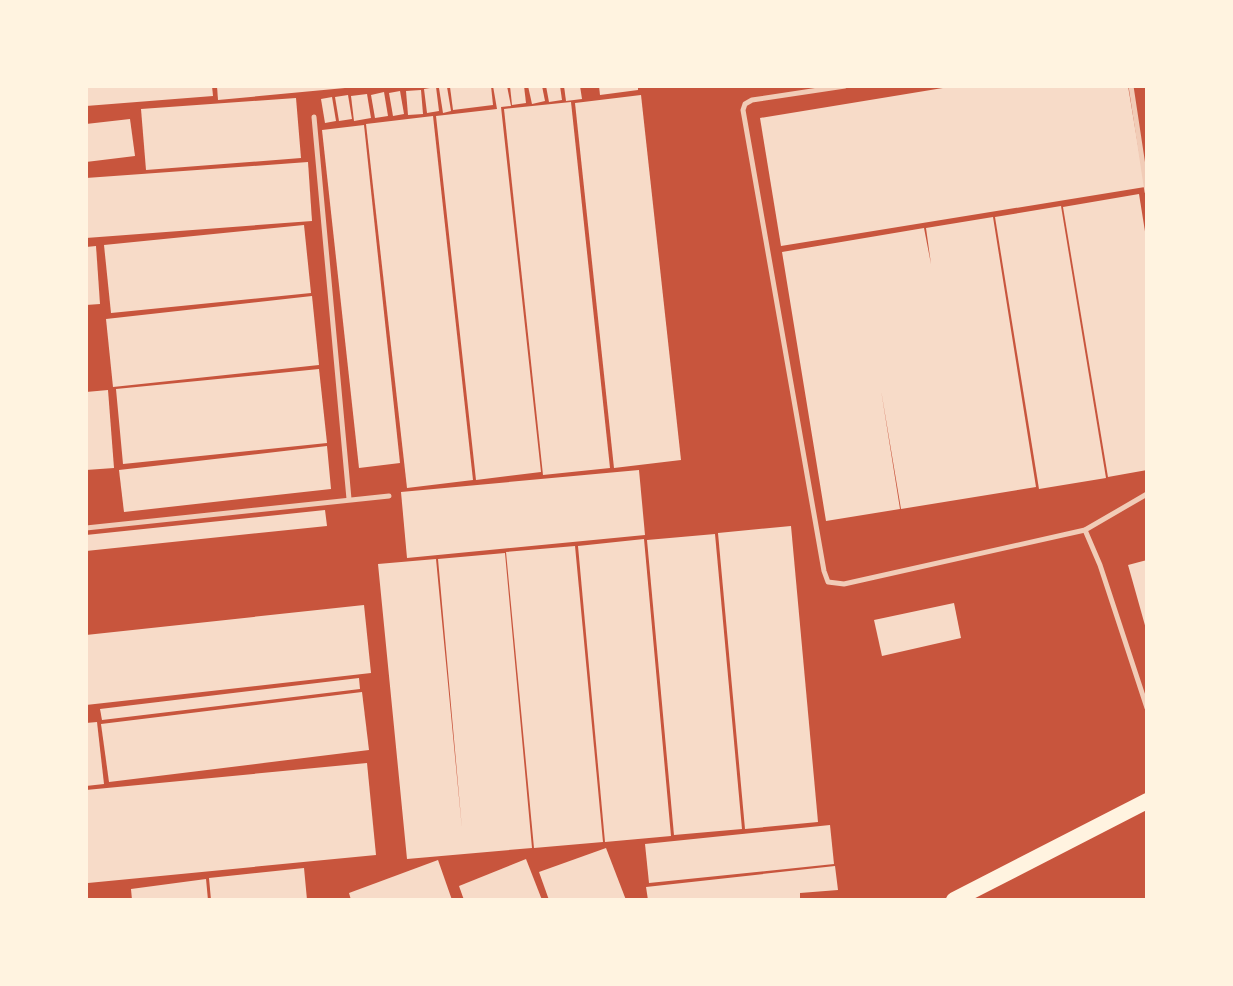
<svg xmlns="http://www.w3.org/2000/svg" width="1233" height="986" viewBox="0 0 1233 986" font-family="'IBM Plex Sans',sans-serif">
  <style>
    .building { fill: #f7dbc8 }
    .lines { fill: none; stroke-linecap: round; stroke-linejoin: round }
    .service { stroke: #f1ccb7; stroke-width: 5 }
    .secondary { stroke: #fff3e0; stroke-width: 16 }
  </style>
  <rect width="100%" height="100%" fill="#c8553d"/>
  <!-- building -->
  <g class="building">
    <path d="M86,86H212L213,96L86,106Z"/>
    <path d="M217,86H345V88L218,100Z"/>
    <path d="M457,86H491L493,105L453,110L450,87Z"/>
    <path d="M493,86H507L511,106L501,107L541,472L476,480L436,116L497,109Z"/>
    <path d="M510,86H524L526,103L512,105Z"/>
    <path d="M528,86H542L545,101L532,104Z"/>
    <path d="M546,86H560L562,100L549,102Z"/>
    <path d="M564,86H580L582,99L566,101Z"/>
    <path d="M599,86H638V90L600,95Z"/>
    <path d="M955,86H1128L1145,187L781,246L760,118Z"/>
    <path d="M436,87L439,111L427,113L424,89Z"/>
    <path d="M447,87L451,111L443,113L439,88Z"/>
    <path d="M421,90L423,114L408,115L406,91Z"/>
    <path d="M400,91L404,114L393,116L389,93Z"/>
    <path d="M384,92L388,116L375,118L371,95Z"/>
    <path d="M367,94L371,118L354,121L351,96Z"/>
    <path d="M348,95L352,119L339,121L335,97Z"/>
    <path d="M641,95L681,460L614,468L575,103Z"/>
    <path d="M332,97L336,121L325,123L321,99Z"/>
    <path d="M296,98L301,158L146,170L141,109Z"/>
    <path d="M571,102L610,468L543,475L504,109Z"/>
    <path d="M433,116L473,480L407,488L366,124Z"/>
    <path d="M130,119L135,156L86,162V124Z"/>
    <path d="M364,125L400,463L359,468L322,130Z"/>
    <path d="M308,162L312,221L86,238V178Z"/>
    <path d="M1139,194L1147,244V470L1108,477L1063,207Z"/>
    <path d="M1061,206L1106,478L1039,489L995,217Z"/>
    <path d="M993,217L1036,487L901,509L881,390L900,509L826,521L782,252L924,228L931,264L926,228Z"/>
    <path d="M304,225L311,293L111,313L104,245Z"/>
    <path d="M96,246L100,304L86,305V247Z"/>
    <path d="M312,296L319,365L113,387L106,319Z"/>
    <path d="M319,369L327,443L123,464L116,389Z"/>
    <path d="M108,390L114,468L86,470V392Z"/>
    <path d="M327,446L331,489L124,512L119,470Z"/>
    <path d="M639,470L645,535L407,558L401,492Z"/>
    <path d="M325,510L327,526L86,551V535Z"/>
    <path d="M791,526L818,822L745,829L718,533Z"/>
    <path d="M715,534L742,829L674,835L647,540Z"/>
    <path d="M644,539L671,836L605,842L578,546Z"/>
    <path d="M575,546L603,842L534,848L506,552Z"/>
    <path d="M505,553L532,848L407,859L378,564L436,559L462,829L438,559Z"/>
    <path d="M1147,560V629H1146L1128,565Z"/>
    <path d="M954,603L961,638L882,656L874,620Z"/>
    <path d="M364,605L371,673L86,705V635Z"/>
    <path d="M359,678L360,689L102,720L100,709Z"/>
    <path d="M362,692L369,750L109,782L101,724Z"/>
    <path d="M97,722L104,784L86,786V723Z"/>
    <path d="M367,763L376,855L88,883L86,790Z"/>
    <path d="M830,825L834,864L649,883L645,844Z"/>
    <path d="M606,848L626,900H549L539,872Z"/>
    <path d="M526,859L542,900H464L459,886Z"/>
    <path d="M438,860L452,900H351L349,893Z"/>
    <path d="M835,866L838,890L800,893V900H648L646,887Z"/>
    <path d="M304,868L307,900H211L209,878Z"/>
    <path d="M206,879L208,900H132L131,889Z"/>
  </g>
  <g class="lines">
    <!-- service -->
    <g class="service">
      <path d="M845,86L752,100L745,104L743,110L824,571L828,582L844,584L1085,530L1147,494"/>
      <path d="M1131,86L1147,192"/>
      <path d="M314,117L349,499"/>
      <path d="M86,528L389,496"/>
      <path d="M1085,530L1100,565L1147,708"/>
    </g>
    <!-- secondary -->
    <path class="secondary" d="M954,900L1147,801"/>
  </g>
  <!-- border -->
  <rect width="1233" height="986" fill="none" stroke="#fff3e0" stroke-width="176"/>
</svg>
